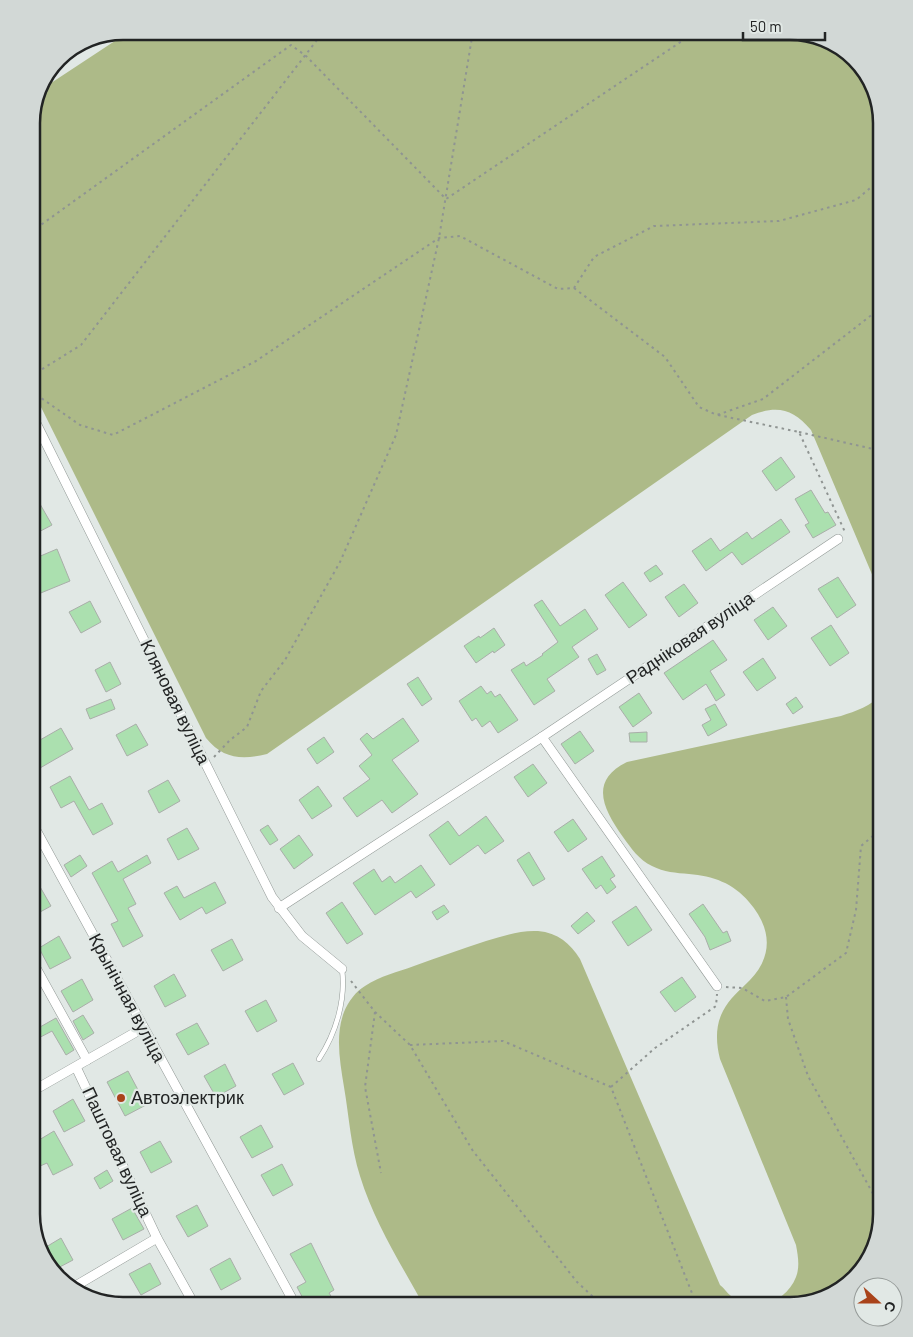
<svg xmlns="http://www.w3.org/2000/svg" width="913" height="1337" viewBox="0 0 913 1337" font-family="Barlow,sans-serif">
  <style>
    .green { fill: #adba88 }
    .building { fill: #abe0af; stroke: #a9aea9 }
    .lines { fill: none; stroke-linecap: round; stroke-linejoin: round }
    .service-casing { stroke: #919895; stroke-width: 5.5 }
    .minor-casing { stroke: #919895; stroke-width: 10 }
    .path { stroke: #8f9492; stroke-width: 2; stroke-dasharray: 2.5 4; stroke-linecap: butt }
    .service { stroke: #fff; stroke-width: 4.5 }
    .minor { stroke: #fff; stroke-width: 9 }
    .poi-dot { fill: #a9431a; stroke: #e1e8e5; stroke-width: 2 }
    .labels { text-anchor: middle; stroke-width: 4.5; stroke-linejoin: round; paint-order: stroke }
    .street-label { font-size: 18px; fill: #222424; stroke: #e1e8e5 }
    .poi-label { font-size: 18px; fill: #222424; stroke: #e1e8e5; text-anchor: start }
    .rim { fill: none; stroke: #222424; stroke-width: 2.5 }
  </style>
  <rect width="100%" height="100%" fill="#e1e8e5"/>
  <!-- green -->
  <g class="green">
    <path d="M130,31H795L841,47L870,78L882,123V598L811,430C793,409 778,405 752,415L267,754C242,760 223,759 206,738L31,387V118L45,87Z"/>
    <path d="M882,694V1214L869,1260L835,1294L790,1306H424C401,1264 374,1222 360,1176C351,1148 349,1116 344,1087C340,1062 335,1036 344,1012C348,1002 356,991 365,986C380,976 398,972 414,966C438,957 462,949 486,941C503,936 520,930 538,931C558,933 570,943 580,959L720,1285C724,1288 727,1293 731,1296C754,1313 786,1303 796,1277C800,1267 798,1256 796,1245L720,1059C716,1043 715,1026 723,1011C729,999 740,990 750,980C774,955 771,927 749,902C733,883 713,876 689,874C676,873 664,872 652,866C639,860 631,848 623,837C604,810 588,781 627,762L841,716C856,711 871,706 882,694Z"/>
  </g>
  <!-- building -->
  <g class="building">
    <path d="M781,457L795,477L776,491L762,471Z"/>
    <path d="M811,490L825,513L828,512L836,525L813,538L805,525L809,523L795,499Z"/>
    <path d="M40,504L52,525L31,536V509Z"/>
    <path d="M781,519L790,532L742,565L732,552L706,571L692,551L711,538L720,551L747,532L752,539Z"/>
    <path d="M57,549L70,581L31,597V560Z"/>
    <path d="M656,565L663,574L650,582L644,573Z"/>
    <path d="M838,577L856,605L837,618L818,589Z"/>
    <path d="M623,582L647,615L629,628L605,595Z"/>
    <path d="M684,584L698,603L679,617L665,597Z"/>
    <path d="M542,600L560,626L585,609L598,629L572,647L579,657L547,679L555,691L534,705L511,670L524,662L526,666L543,655L542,654L558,642L534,605Z"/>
    <path d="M90,601L101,622L81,633L69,612Z"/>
    <path d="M773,607L787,626L768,640L754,620Z"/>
    <path d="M831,625L849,653L830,666L811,638Z"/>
    <path d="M494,628L505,645L494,653L493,651L476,663L464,646L479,636L480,638Z"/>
    <path d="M713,640L727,660L710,671L725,695L716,701L706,684L683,700L664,673Z"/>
    <path d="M597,654L606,670L597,675L588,659Z"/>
    <path d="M763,658L776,678L757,691L743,672Z"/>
    <path d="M110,662L121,684L106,692L95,670Z"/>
    <path d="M418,677L432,699L422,706L407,684Z"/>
    <path d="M481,686L487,694L491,691L495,697L500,694L518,720L498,733L490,721L482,727L476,718L472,721L459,701Z"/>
    <path d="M639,693L652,713L633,727L619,707Z"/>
    <path d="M796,697L803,707L793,714L786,704Z"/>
    <path d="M111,699L115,709L90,719L86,709Z"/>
    <path d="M715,704L727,725L708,736L702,725L711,720L705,709Z"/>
    <path d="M403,718L419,741L392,760L418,794L392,813L382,800L357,817L343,798L370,779L359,766L372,755L360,739L367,733L373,739Z"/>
    <path d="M136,724L148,745L127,756L116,735Z"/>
    <path d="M61,728L73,749L40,768L31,753V738L37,735L40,740Z"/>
    <path d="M580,731L594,751L575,764L561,744Z"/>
    <path d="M647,732V742H630L629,733Z"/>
    <path d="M324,737L334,752L317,764L307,749Z"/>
    <path d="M533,764L547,783L528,797L514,777Z"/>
    <path d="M70,776L89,810L102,803L113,824L93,835L74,801L61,808L50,787Z"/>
    <path d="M168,780L180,801L159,813L148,791Z"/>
    <path d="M318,786L332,806L312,819L299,800Z"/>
    <path d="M486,816L504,841L485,854L478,845L450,865L429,835L448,821L459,836Z"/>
    <path d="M573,819L587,839L568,852L554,832Z"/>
    <path d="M268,825L278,840L270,845L260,830Z"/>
    <path d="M187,828L199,849L178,860L167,839Z"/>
    <path d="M299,835L313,855L294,869L280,849Z"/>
    <path d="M529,852L545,879L533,886L517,860Z"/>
    <path d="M80,855L87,866L71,877L64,865Z"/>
    <path d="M147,855L151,863L123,879L136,904L128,908L143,936L123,947L111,924L118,921L92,873L112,861L118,872Z"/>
    <path d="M602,856L615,876L610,879L616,887L607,894L601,885L596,889L582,869Z"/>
    <path d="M421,865L435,885L416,898L411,891L375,915L353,883L374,869L382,882L390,876L395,883Z"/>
    <path d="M215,882L226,903L206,914L202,907L180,920L164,893L177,886L184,898Z"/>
    <path d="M39,885L51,906L31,917V889Z"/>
    <path d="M342,902L363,934L347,944L326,913Z"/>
    <path d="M703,904L723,933L727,931L731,941L710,950L705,937L689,914Z"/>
    <path d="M444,905L449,912L437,920L432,912Z"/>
    <path d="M636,906L652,930L628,946L612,922Z"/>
    <path d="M587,912L595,921L578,934L571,926Z"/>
    <path d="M59,936L71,958L50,969L39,948Z"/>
    <path d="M232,939L243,960L223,971L211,950Z"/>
    <path d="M174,974L186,996L165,1007L154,986Z"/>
    <path d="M682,977L696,997L675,1012L660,992Z"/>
    <path d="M82,979L93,1000L73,1012L61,991Z"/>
    <path d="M266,1000L277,1021L257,1032L245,1011Z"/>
    <path d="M31,1011L40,1027L56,1018L74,1050L66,1055L52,1031L31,1042Z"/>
    <path d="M83,1015L94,1033L83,1040L73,1021Z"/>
    <path d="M197,1023L209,1044L188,1055L176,1034Z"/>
    <path d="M293,1063L304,1084L284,1095L272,1074Z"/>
    <path d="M225,1064L236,1086L216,1097L204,1076Z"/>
    <path d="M128,1071L146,1105L125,1116L107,1082Z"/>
    <path d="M73,1099L85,1121L64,1132L53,1111Z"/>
    <path d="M261,1125L273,1147L252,1158L240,1137Z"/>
    <path d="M54,1131L73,1165L53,1175L47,1163L31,1170V1154L38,1150L34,1143Z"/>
    <path d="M160,1141L172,1162L151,1173L140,1152Z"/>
    <path d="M282,1164L293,1185L273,1196L261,1175Z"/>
    <path d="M107,1170L113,1181L100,1189L94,1178Z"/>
    <path d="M197,1205L208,1226L188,1237L176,1216Z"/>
    <path d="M132,1208L144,1229L123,1240L112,1219Z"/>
    <path d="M61,1238L73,1260L54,1270L49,1265L41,1250Z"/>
    <path d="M311,1243L334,1290L329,1293L334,1301L326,1306H321L318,1300L307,1306L297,1287L306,1282L290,1254Z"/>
    <path d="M230,1258L241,1279L221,1290L210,1269Z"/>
    <path d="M150,1263L161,1284L141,1295L129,1274Z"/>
  </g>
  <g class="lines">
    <!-- service casing -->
    <g class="service-casing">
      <path id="service" d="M319,1059C336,1033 346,1000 342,969"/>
    </g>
    <!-- minor casing -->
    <g class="minor-casing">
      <g id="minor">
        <path d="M31,413L272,897L302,936L342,969"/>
        <path d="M542,737L717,986"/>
        <path d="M31,821L296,1306"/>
        <path d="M279,908L542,737L838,539"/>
        <path d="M31,959L87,1060"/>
        <path d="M76,1067L157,1238L195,1306"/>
        <path d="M31,1092L143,1028"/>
        <path d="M72,1288L157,1238"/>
      </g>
    </g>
    <!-- path -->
    <g class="path">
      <path d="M31,232L291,45L306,56L446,199L697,31"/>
      <path d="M574,288L665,357L699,407L717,415L763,399L882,307"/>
      <path d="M31,376L81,345L324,31"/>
      <path d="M31,391L80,425L113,435L256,361L439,238L460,236L558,289L574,288L594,257L654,226L779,221L856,200L882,178"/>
      <path d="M718,415L799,432L845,532"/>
      <path d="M799,432L882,451"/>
      <path d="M214,757L230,740L247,727L261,691L285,660L340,562L396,435L439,238L473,31"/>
      <path d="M351,981L375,1012L410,1045L473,1151L577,1282L603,1306"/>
      <path d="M726,987L742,988L765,1001L786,997L846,953L856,910L861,846L880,830H882"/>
      <path d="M786,997L788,1019L808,1076L882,1210"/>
      <path d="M375,1012L365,1087L381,1173"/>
      <path d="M410,1045L503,1041L611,1087L697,1306"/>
      <path d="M611,1087L655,1048L716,1006L717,994"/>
      <path d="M809,1301L845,1284"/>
    </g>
    <!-- service -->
    <use href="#service" class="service"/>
    <!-- minor -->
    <use href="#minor" class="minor"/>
  </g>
  <!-- markers -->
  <circle class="poi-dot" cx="121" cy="1098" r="5"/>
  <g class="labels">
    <!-- street labels -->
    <g class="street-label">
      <text transform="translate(690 638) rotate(-34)" y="6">Радніковая вуліца</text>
      <text transform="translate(175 702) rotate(64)" y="6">Кляновая вуліца</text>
      <text transform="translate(127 998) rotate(62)" y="6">Крынічная вуліца</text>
      <text transform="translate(117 1152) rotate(65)" y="6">Паштовая вуліца</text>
    </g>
    <!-- poi labels -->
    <g class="poi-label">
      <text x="131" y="1104">Автоэлектрик</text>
    </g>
  </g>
  <!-- crop -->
  <path d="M0 0H913V1337H0ZM123 40H790A83 83 0 0 1 873 123V1214A83 83 0 0 1 790 1297H123A83 83 0 0 1 40 1214V123A83 83 0 0 1 123 40Z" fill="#d2d8d6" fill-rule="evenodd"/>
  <path class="rim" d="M123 40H790A83 83 0 0 1 873 123V1214A83 83 0 0 1 790 1297H123A83 83 0 0 1 40 1214V123A83 83 0 0 1 123 40Z"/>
  <!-- north arrow -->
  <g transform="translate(878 1302) rotate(111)"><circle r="24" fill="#e1e8e5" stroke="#959a98"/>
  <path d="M0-4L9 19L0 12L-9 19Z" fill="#a9431a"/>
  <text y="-8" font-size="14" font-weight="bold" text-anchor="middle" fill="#222424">С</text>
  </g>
  <!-- scale -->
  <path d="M743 32v8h82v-8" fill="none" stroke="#222424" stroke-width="2.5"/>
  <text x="750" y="32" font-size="15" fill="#222424" stroke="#e1e8e5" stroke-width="4" paint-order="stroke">50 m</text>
</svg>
